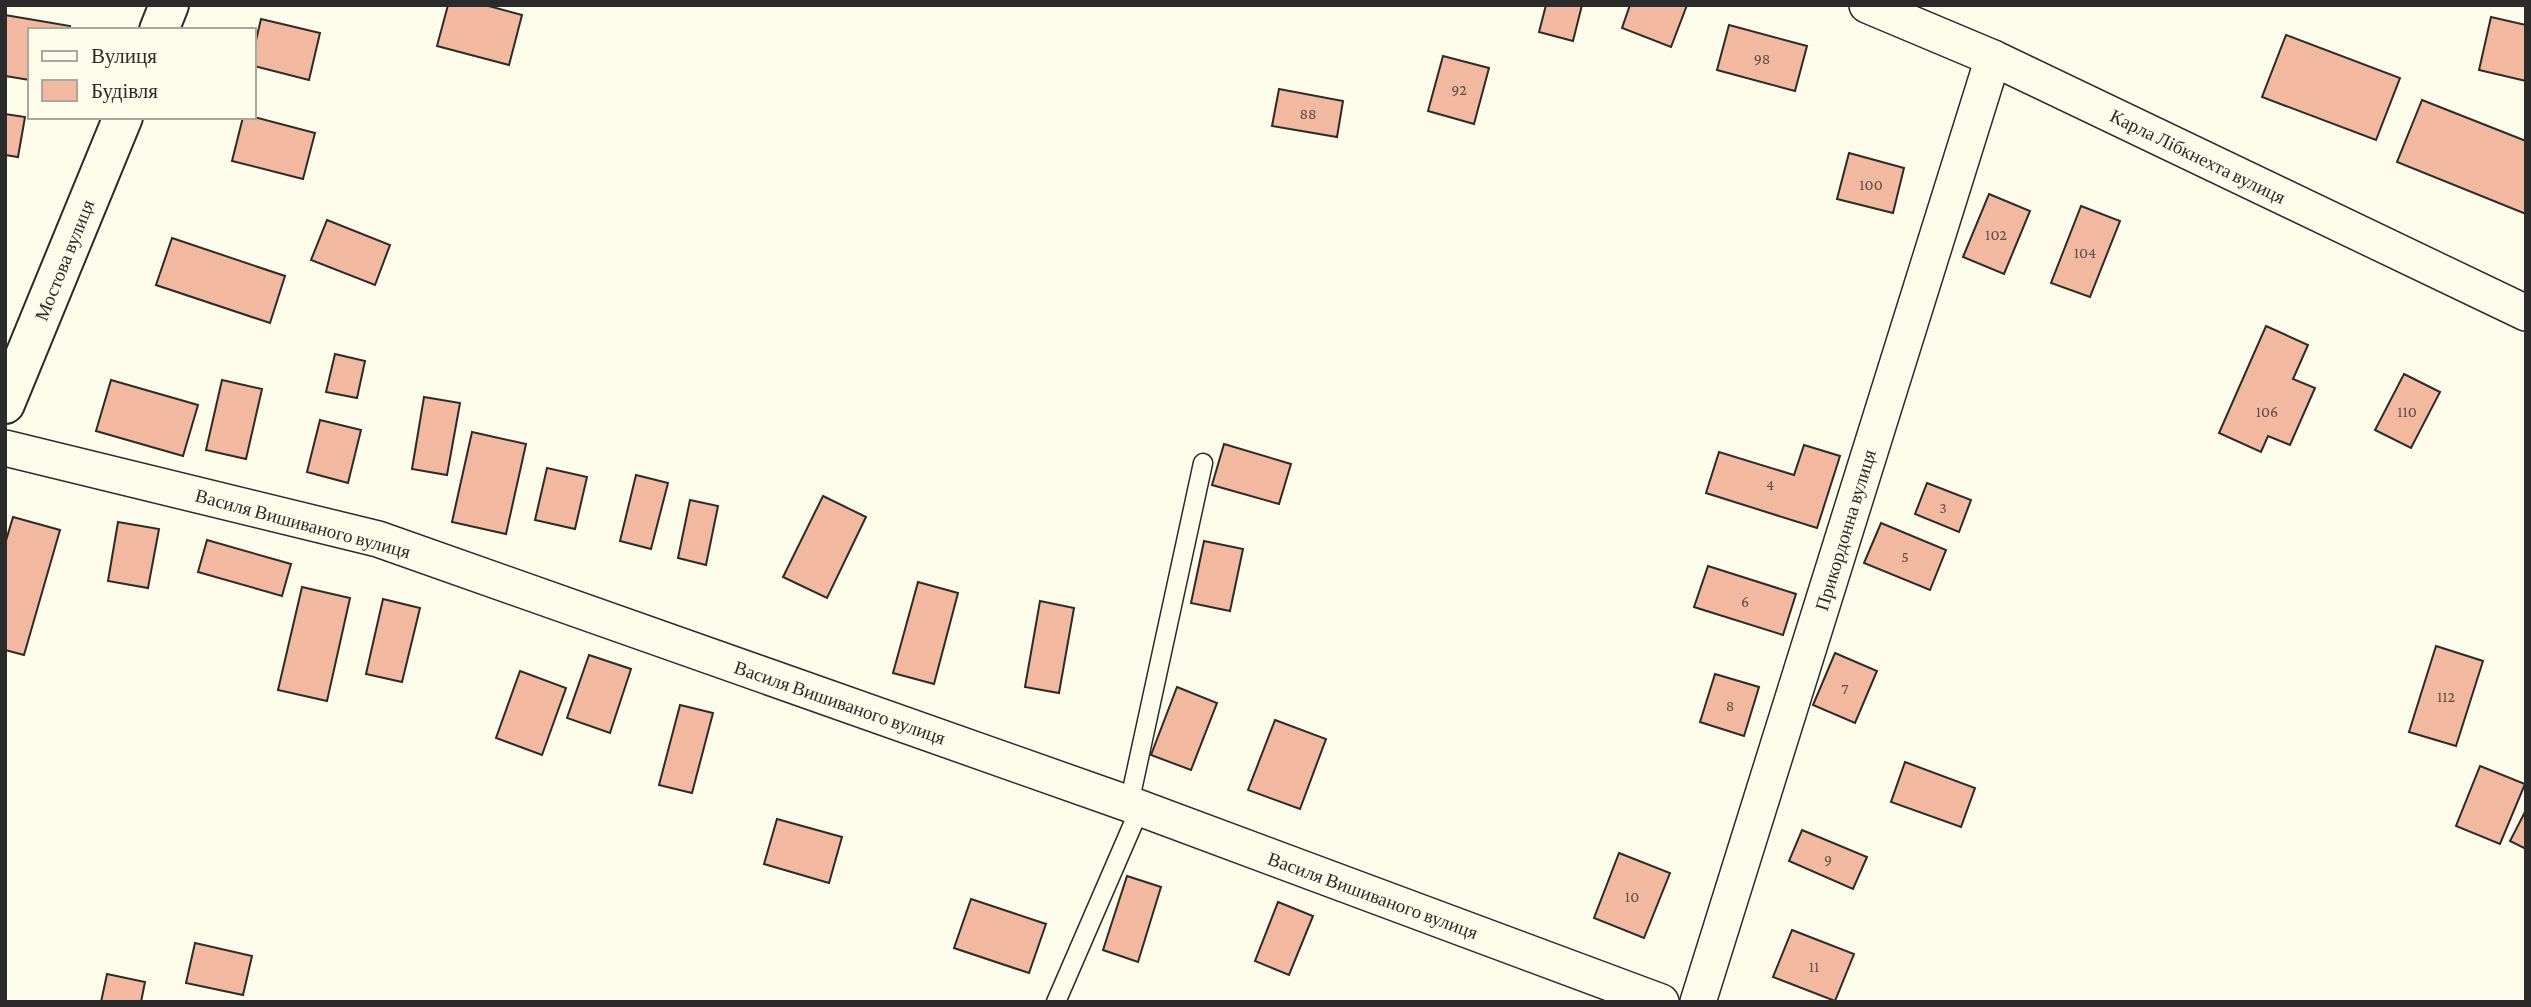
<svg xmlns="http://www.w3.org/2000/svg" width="2531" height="1007" viewBox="0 0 2531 1007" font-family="'Crimson Pro',serif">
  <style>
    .building { fill: #f2b8a0; stroke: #2b2b2b; stroke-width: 2 }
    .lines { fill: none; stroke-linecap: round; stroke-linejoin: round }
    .service-casing { stroke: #2b2b2b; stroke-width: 21 }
    .minor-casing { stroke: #2b2b2b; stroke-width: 38 }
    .tertiary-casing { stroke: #2b2b2b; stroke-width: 42 }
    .service { stroke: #fdfbea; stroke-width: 18 }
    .minor { stroke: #fdfbea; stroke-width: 35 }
    .tertiary { stroke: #fdfbea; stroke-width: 38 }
    .labels { text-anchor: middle; stroke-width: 5; stroke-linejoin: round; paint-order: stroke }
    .number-label { font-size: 16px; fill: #5d4e48 }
    .street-label { font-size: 19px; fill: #2b2b2b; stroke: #fdfbea }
  </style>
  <rect width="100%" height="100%" fill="#fdfbea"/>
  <!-- building -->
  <g class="building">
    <path d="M448,5H485L522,15L509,65L437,46Z"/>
    <path d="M1546,5H1582L1573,41L1539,32Z"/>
    <path d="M1630,5H1687L1671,47L1622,28Z"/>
    <path d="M5,15L70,26L69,30H30V80L5,76Z"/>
    <path d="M2491,17L2526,25V81L2479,70Z"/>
    <path d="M261,19L320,33L309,80L254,66V49Z"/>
    <path d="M1729,25L1807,46L1795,91L1717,70Z"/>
    <path d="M2286,35L2400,78L2376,140L2262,97Z"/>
    <path d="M1443,56L1489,68L1474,124L1428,111Z"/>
    <path d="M1279,89L1343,101L1337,137L1272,126Z"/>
    <path d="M2422,100L2526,141V214L2397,162Z"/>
    <path d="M5,114L25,117L18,157L5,155Z"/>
    <path d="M243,117H254L315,133L303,179L232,161Z"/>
    <path d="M1849,153L1904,168L1893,213L1837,199Z"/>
    <path d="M1989,194L2030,211L2004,274L1963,257Z"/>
    <path d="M2081,206L2120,221L2090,297L2051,283Z"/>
    <path d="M327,220L390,245L375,285L311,260Z"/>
    <path d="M172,238L285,276L270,323L156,285Z"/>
    <path d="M2266,326L2308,345L2293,379L2315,388L2290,445L2268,436L2261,452L2219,433Z"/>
    <path d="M335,354L365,361L357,398L326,392Z"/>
    <path d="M2404,374L2440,392L2411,448L2375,430Z"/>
    <path d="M111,380L198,405L183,456L96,431Z"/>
    <path d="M222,380L262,389L246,459L206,450Z"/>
    <path d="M424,397L460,403L447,475L412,469Z"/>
    <path d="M320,420L361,430L348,483L307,472Z"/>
    <path d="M472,432L526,444L506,534L452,522Z"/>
    <path d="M1224,444L1291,464L1279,504L1212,485Z"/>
    <path d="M1804,445L1840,456L1817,528L1706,493L1719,452L1794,475Z"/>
    <path d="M547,468L587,477L575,529L535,520Z"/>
    <path d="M636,475L668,483L651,549L620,541Z"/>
    <path d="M1927,483L1971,500L1959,532L1915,514Z"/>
    <path d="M823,496L866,517L827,598L783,577Z"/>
    <path d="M690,500L718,506L706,565L678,558Z"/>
    <path d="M13,517L60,530L24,655L5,650V544Z"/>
    <path d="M118,522L159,529L148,588L108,581Z"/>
    <path d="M1881,523L1946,550L1930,590L1864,563Z"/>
    <path d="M207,540L291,564L282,596L198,572Z"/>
    <path d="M1204,541L1243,549L1230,611L1191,603Z"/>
    <path d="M1708,566L1796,594L1783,635L1694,607Z"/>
    <path d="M918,582L958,593L934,684L893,673Z"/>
    <path d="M302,587L350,598L327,701L278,690Z"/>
    <path d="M383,599L420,608L402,682L366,674Z"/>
    <path d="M1040,601L1074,608L1059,693L1025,687Z"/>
    <path d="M2436,646L2483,661L2456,746L2409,732Z"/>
    <path d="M1835,653L1877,671L1855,723L1813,705Z"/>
    <path d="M589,655L631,669L610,733L567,718Z"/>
    <path d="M520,671L566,688L542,755L496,738Z"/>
    <path d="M1715,674L1759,687L1744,736L1700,722Z"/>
    <path d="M1177,687L1217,703L1191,770L1151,755Z"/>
    <path d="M680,705L713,713L692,793L659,785Z"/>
    <path d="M1275,720L1326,739L1300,809L1248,790Z"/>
    <path d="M1905,762L1975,788L1961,827L1891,802Z"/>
    <path d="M2480,766L2525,784L2500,844L2456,826Z"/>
    <path d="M2526,810V849L2510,841Z"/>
    <path d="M777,819L842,837L829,883L764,864Z"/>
    <path d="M1802,830L1867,857L1853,889L1789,861Z"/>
    <path d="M1619,853L1670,873L1644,938L1594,918Z"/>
    <path d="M1127,876L1161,887L1138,962L1103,950Z"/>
    <path d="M971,899L1046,924L1029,973L954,948Z"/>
    <path d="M1278,902L1313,916L1289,975L1255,961Z"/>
    <path d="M1792,930L1854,954L1835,1001L1773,977Z"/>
    <path d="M195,943L252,956L243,995L186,983Z"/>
    <path d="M107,974L145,982L141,1002H101Z"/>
  </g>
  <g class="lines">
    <!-- service casing -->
    <g class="service-casing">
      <g id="service">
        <path d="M1129,804L1203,463"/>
        <path d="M1056,1002L1140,808"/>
      </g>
    </g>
    <!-- minor casing -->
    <g class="minor-casing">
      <g id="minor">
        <path d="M1867,5L1993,58L2526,313"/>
        <path d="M5,448L378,539L1129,804L1661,1002"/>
        <path d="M1698,1002L1993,58"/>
      </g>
    </g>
    <!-- tertiary casing -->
    <g class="tertiary-casing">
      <g id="tertiary">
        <path d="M159,30L169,5"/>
        <path d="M5,404L123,117"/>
      </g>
    </g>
    <!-- service -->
    <use href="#service" class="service"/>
    <!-- minor -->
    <use href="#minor" class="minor"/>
    <!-- tertiary -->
    <use href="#tertiary" class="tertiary"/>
  </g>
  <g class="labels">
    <!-- number labels -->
    <g class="number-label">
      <text x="1762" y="64">98</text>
      <text x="1459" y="95">92</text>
      <text x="1308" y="119">88</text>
      <text x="1871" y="190">100</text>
      <text x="1996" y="240">102</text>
      <text x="2085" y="258">104</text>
      <text x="2267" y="417">106</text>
      <text x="2407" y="417">110</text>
      <text x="1770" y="490">4</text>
      <text x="1943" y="513">3</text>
      <text x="1905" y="562">5</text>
      <text x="1745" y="607">6</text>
      <text x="1845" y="694">7</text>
      <text x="2446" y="702">112</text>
      <text x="1730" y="711">8</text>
      <text x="1828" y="865">9</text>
      <text x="1632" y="902">10</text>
      <text x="1814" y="972">11</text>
    </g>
    <!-- street labels -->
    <g class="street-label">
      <text transform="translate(2198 156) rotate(26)" y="7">Карла Лібкнехта вулиця</text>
      <text transform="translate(64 260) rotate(-68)" y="7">Мостова вулиця</text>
      <text transform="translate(303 523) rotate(15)" y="7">Василя Вишиваного вулиця</text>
      <text transform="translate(1845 530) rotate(-73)" y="7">Прикордонна вулиця</text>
      <text transform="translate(840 702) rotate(19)" y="7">Василя Вишиваного вулиця</text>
      <text transform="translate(1373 895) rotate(20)" y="7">Василя Вишиваного вулиця</text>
    </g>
  </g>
  <!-- border -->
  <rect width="2531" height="1007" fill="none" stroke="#2b2b2b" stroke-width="14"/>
  <!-- legend -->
  <rect x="28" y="28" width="228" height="91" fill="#fdfbea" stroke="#a9a89e" stroke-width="2"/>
  <rect x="42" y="51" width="35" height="10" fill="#fdfbea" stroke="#a9a89e" stroke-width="2"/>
  <text x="91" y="63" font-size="21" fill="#2b2b2b">Вулиця</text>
  <rect x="42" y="80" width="35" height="21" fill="#f2b8a0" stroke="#a9a89e" stroke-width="2"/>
  <text x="91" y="98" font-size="21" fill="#2b2b2b">Будівля</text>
</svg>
